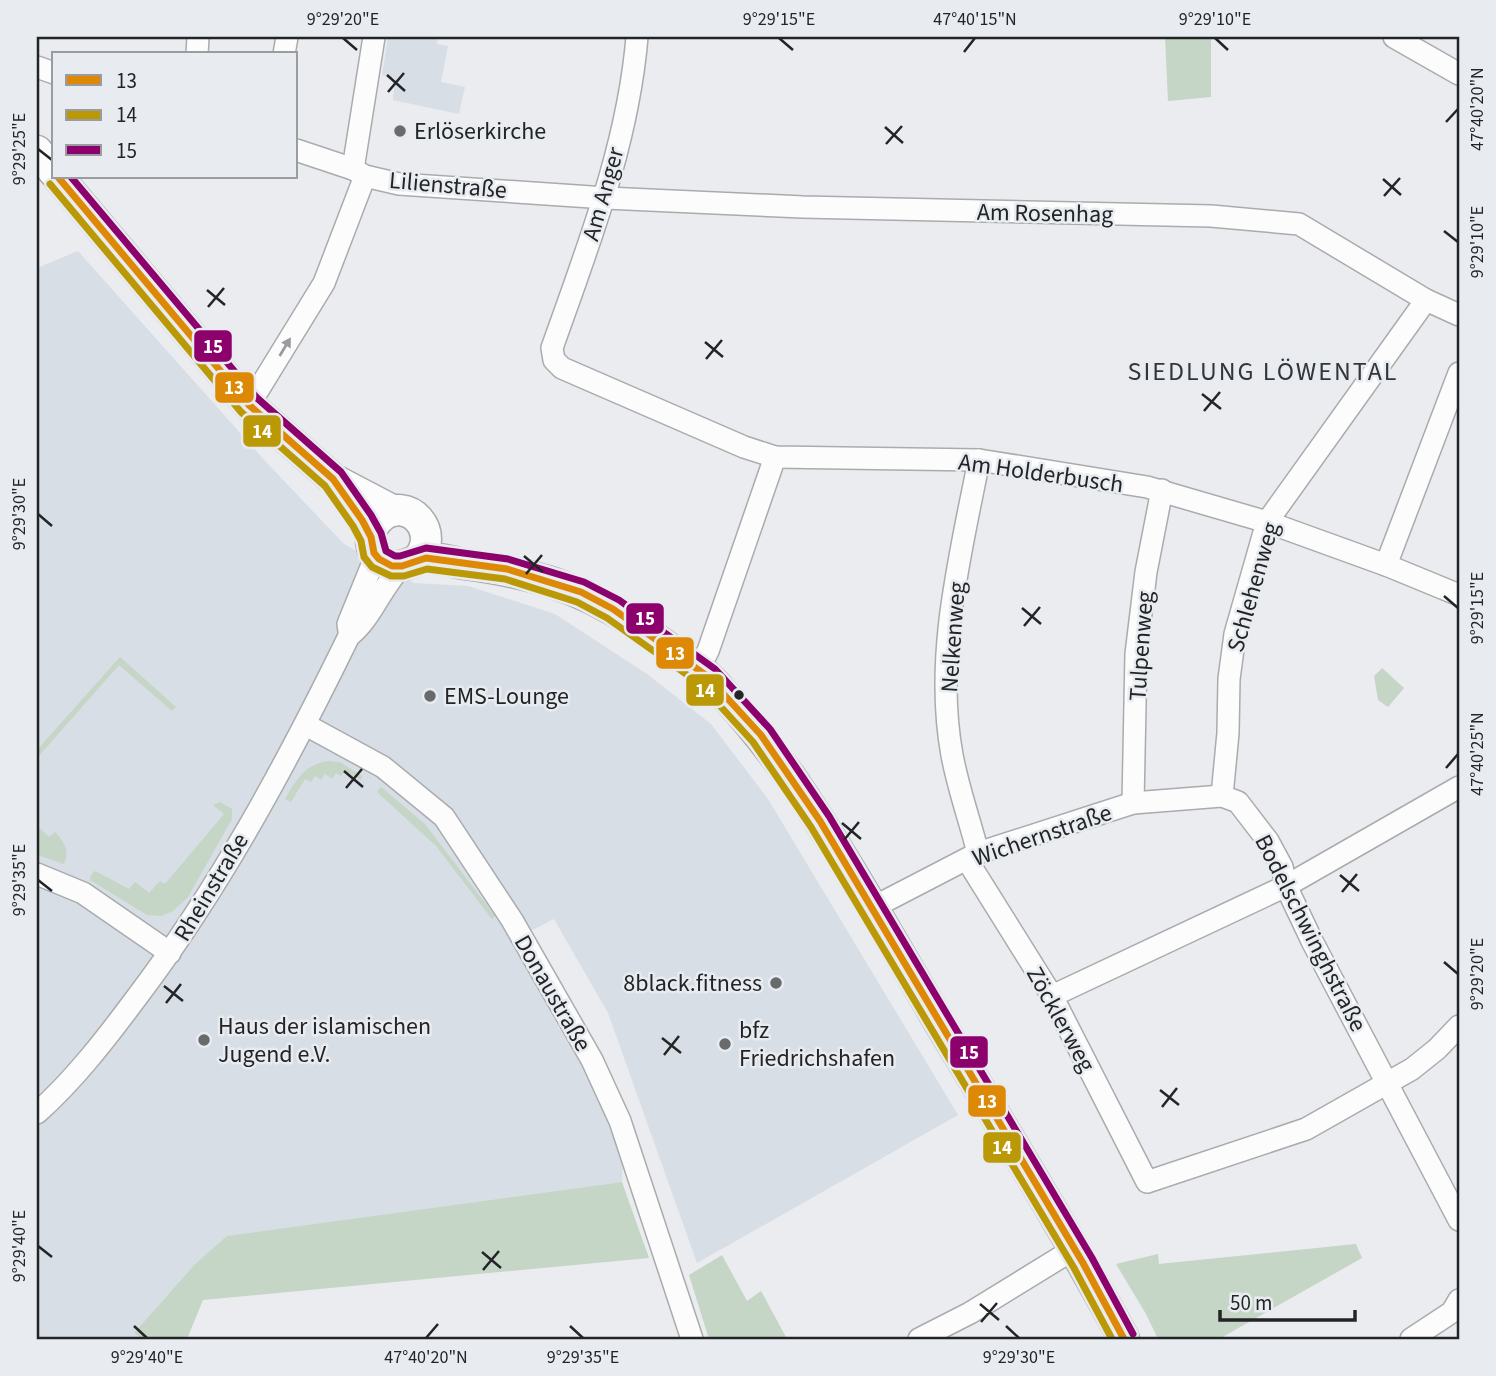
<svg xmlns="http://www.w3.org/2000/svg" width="1496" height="1376" viewBox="0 0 1496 1376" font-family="'Source Sans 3',sans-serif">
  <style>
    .built { fill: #d8dee5 }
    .green { fill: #c5d5c6 }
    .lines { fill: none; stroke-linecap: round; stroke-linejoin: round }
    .street-casing { stroke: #aaabad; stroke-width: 24 }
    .secondary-casing { stroke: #aaabad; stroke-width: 33 }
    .street { stroke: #fcfcfd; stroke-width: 21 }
    .secondary { stroke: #fcfcfd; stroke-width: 30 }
    .bus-1-casing { stroke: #e8ecf1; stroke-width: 12 }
    .bus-2-casing { stroke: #e8ecf1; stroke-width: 12 }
    .bus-3-casing { stroke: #e8ecf1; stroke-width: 12 }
    .bus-1 { stroke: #de8905; stroke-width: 7 }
    .bus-2 { stroke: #bb9906; stroke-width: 7 }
    .bus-3 { stroke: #8d016d; stroke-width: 7 }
    .oneway { fill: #9a9b9c }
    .ticks { fill: none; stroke: #232426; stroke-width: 2.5 }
    .poi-dot { fill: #696a6c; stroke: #e8ecf1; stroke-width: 2.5 }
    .bus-dot { fill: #232426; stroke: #e8ecf1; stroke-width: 2.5 }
    .labels { text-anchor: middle; stroke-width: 5; stroke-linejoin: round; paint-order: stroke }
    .poi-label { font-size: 24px; fill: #232426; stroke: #e8ecf1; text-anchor: start }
    .street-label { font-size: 24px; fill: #232426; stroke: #e8ecf1 }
    .neighbourhood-label { font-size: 26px; letter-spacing: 2px; fill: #323539; stroke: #e8ecf1 }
    .line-badge { stroke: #e8ecf1; stroke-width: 2.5 }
    .badge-label { font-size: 19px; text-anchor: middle; font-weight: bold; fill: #fff }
    .neatline { fill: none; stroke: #232426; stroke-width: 2.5 }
    .ticks-label { font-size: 18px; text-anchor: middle; fill: #232426 }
  </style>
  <rect width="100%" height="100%" fill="#eaecef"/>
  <!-- built -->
  <g class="built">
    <path d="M388,37H438L437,44L448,46L441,82L465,87L459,114L393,100L395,78L382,75Z"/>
    <path d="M78,251L267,463L344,544L414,583L468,586L555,614L647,674L711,724L768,799L958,1115L697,1263L608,1013L554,919L515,939L559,1028L591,1079L605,1109L623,1159L622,1182L228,1236L195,1264L134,1333L142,1339H37V268Z"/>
  </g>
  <!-- green -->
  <g class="green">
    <path d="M1165,37H1211V97L1168,101Z"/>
    <path d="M120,657L176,707L172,711L119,665L37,758V750Z"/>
    <path d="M1382,668L1404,688L1388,707L1378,700L1374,676Z"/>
    <path d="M328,761L340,762L362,776L361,780L345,771L341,776L336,773L332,779L325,774L321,780L315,776L311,782L305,779L291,802L285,799C297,779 304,765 328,761Z"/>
    <path d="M381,787L425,824L495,916L492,919L436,846L377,792Z"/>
    <path d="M220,802L232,809V819L188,897L173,911L161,916L147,915L90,880L91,875L95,871L129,889L135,882L149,893L160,881L165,884L224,814L213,805Z"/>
    <path d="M37,826L49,837L55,832C64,841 70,851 64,864L37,855Z"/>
    <path d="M622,1182L649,1258L203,1300L187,1339H142L134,1333L195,1264L227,1236Z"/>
    <path d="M1356,1244L1362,1258L1219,1339H1158L1146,1314L1116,1264L1158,1254L1159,1264Z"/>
    <path d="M722,1255L747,1301L761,1291L787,1339H709L689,1275Z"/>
  </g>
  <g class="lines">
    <!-- street casing -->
    <g class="street-casing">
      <g id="street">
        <path d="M637,37C628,145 588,246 552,348L554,360L562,368L744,447L775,457L979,460L1147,487L1267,522L1386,565L1459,595"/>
        <path d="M1394,37L1459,74"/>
        <path d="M197,54L198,37"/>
        <path d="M284,54L287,37"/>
        <path d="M37,67L54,73"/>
        <path d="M296,150L353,169L365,176L399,184L606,198L803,207L1211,216L1299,224L1426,300L1459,315"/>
        <path d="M353,169L374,37"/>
        <path d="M249,405L324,283L365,176"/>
        <path d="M1386,565L1459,373"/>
        <path d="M349,631L348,624L372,565L374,553"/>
        <path d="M698,670L708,651L775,457"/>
        <path d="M306,725L383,767L444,817L512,920L592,1060L620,1121L692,1339"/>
        <path d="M1222,796L1228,733L1229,679L1235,634L1267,522L1426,300"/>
        <path d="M1133,803L1136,654L1146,572L1162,490"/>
        <path d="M978,853C970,821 958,788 952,755C934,657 960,557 979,460"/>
        <path d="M967,860L1052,996L1147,1182L1306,1129L1412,1069L1437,1049L1459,1026"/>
        <path d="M37,874L83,893L170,953"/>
        <path d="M872,908L978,853L1133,803L1222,796L1238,802L1268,841L1282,867L1286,886L1312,941L1459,1220"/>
        <path d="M1052,996L1286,886L1459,787"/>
        <path d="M37,1113C73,1081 105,1040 134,1001C220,888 287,763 349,636C372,618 381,587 402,566"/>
        <path d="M919,1339L970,1313L1074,1249"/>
        <path d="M1411,1339L1452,1312L1459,1300"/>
      </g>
    </g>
    <!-- secondary casing -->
    <g class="secondary-casing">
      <g id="secondary">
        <path d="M37,151L54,172"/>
        <path d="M58,177L249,405L333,479L394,511"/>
        <path d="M416,561C444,533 407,493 380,518C365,531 369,558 389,565C404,570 412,559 426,558C438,557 452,562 464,564C526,572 580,586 632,622C657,640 682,657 706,675C714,682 721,691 728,699C752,725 771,750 792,779C845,857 891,940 939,1022C1002,1127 1066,1231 1124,1339"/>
      </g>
    </g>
    <!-- street -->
    <use href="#street" class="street"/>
    <!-- secondary -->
    <use href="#secondary" class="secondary"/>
    <!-- bus-1 casing -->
    <g class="bus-1-casing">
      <path id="bus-1" d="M58,177L249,405L333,479L362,520L371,537L374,553L379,559L392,566H402L426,558L507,569L581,592L613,609L707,676L761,735L820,821L1083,1263L1124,1339"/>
    </g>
    <!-- bus-2 casing -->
    <g class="bus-2-casing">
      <path id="bus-2" d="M50,184L241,412L325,486L353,526L361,541L364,557L372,567L391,576H404L427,569L505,579L577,602L607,618L700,684L753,742L811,827L1074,1268L1112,1339"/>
    </g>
    <!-- bus-3 casing -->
    <g class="bus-3-casing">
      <path id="bus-3" d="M71,177L257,398L341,472L371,515L381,533L386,551L395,556H400L426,548L508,559L584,582L619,600L715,669L770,729L829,816L1092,1258L1133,1334"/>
    </g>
    <!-- bus-1 -->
    <use href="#bus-1" class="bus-1"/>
    <!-- bus-2 -->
    <use href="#bus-2" class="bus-2"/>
    <!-- bus-3 -->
    <use href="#bus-3" class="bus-3"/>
  </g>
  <!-- one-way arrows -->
  <defs><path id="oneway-solid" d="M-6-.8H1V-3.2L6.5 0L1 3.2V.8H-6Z" transform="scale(1.75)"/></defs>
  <use class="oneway" href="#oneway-solid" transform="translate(285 347) rotate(-59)"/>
  <!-- ticks -->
  <path class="ticks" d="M343,38L357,50M779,38L793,50M1215,38L1228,50M964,52L975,38M387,75L405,91M388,92L404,73M1446,122L1458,109M885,127L903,143M886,144L902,126M38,149L52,160M1383,179L1401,195M1384,196L1400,178M1444,231L1458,242M207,290L225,305M208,307L224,288M705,342L723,357M706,359L722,340M1202,394L1221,409M1204,411L1220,392M38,514L52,526M524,556L543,572M526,574L542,555M1444,596L1458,608M1022,608L1041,624M1024,626L1040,607M1446,768L1458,754M344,771L363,787M346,788L362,769M842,823L861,839M844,840L859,822M1340,875L1359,891M38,880L52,891M1342,892L1357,874M1444,962L1458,974M164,986L183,1001M166,1003L181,984M662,1038L681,1053M664,1055L679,1036M1160,1090L1179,1105M1162,1107L1177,1088M38,1246L52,1257M482,1252L501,1268M483,1270L499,1251M980,1304L999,1320M981,1322L997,1303M134,1326L147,1338M570,1326L583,1338M1006,1326L1019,1338M426,1338L438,1324"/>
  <!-- markers -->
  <g class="poi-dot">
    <circle cx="400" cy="131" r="7"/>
    <circle cx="430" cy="696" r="7"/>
    <circle cx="776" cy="983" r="7"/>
    <circle cx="204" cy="1040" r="7"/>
    <circle cx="725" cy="1044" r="7"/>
  </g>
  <circle class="bus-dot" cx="739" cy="695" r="6"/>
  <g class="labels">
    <!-- poi labels -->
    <g class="poi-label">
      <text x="414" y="139">Erlöserkirche</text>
      <text x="444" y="704">EMS-Lounge</text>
      <text x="762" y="991" text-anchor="end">8black.fitness</text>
      <text x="218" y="1034">Haus der islamischen<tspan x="218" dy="28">Jugend e.V.</tspan></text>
      <text x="739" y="1038">bfz<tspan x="739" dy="28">Friedrichshafen</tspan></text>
    </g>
    <!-- street labels -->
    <g class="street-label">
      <text transform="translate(448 185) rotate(5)" y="8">Lilienstraße</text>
      <text transform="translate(603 194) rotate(-74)" y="8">Am Anger</text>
      <text transform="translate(1045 213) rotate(1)" y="8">Am Rosenhag</text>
      <text transform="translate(1041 473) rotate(8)" y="8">Am Holderbusch</text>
      <text transform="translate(1253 587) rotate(-74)" y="8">Schlehenweg</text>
      <text transform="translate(953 637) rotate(-86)" y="8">Nelkenweg</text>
      <text transform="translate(1141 646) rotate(-86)" y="8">Tulpenweg</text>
      <text transform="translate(1042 835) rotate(-19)" y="8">Wichernstraße</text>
      <text transform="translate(211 887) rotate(-59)" y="8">Rheinstraße</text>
      <text transform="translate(1311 933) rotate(63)" y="8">Bodelschwinghstraße</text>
      <text transform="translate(553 993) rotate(60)" y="8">Donaustraße</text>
      <text transform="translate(1061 1019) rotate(61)" y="8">Zöcklerweg</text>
    </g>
    <!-- neighbourhood labels -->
    <g class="neighbourhood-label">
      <text x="1263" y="380">SIEDLUNG LÖWENTAL</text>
    </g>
  </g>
  <g class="line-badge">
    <rect x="193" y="329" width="40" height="34" rx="7" fill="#8d016d"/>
    <rect x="214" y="371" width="41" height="33" rx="7" fill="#de8905"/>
    <rect x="242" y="414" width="40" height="34" rx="7" fill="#bb9906"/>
    <rect x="625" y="602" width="40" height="33" rx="7" fill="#8d016d"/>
    <rect x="655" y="636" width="40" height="34" rx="7" fill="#de8905"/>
    <rect x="685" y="673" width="40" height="34" rx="7" fill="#bb9906"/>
    <rect x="949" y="1035" width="40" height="34" rx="7" fill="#8d016d"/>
    <rect x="967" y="1084" width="40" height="34" rx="7" fill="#de8905"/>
    <rect x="982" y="1131" width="40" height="33" rx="7" fill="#bb9906"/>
  </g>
  <g class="badge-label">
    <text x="213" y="353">15</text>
    <text x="234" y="394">13</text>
    <text x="262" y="438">14</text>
    <text x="645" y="625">15</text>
    <text x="675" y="660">13</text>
    <text x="705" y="697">14</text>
    <text x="969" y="1059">15</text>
    <text x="987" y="1108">13</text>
    <text x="1002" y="1154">14</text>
  </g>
  <!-- border -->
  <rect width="1496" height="1376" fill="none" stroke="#e8ecf1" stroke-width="77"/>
  <!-- legend -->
  <rect x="52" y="52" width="245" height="126" fill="#e8ecf1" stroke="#999ca0" stroke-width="2"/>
  <rect x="66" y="75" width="35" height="10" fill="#de8905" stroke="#999ca0" stroke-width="2"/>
  <text x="116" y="88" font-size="21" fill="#232426">13</text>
  <rect x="66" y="110" width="35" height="10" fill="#bb9906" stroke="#999ca0" stroke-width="2"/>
  <text x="116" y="122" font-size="21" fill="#232426">14</text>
  <rect x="66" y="145" width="35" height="10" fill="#8d016d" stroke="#999ca0" stroke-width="2"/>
  <text x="116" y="158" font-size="21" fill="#232426">15</text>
  <!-- scale -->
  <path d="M1220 1310v10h135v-10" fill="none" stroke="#232426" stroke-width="3.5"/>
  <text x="1230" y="1310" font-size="21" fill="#232426" stroke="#e8ecf1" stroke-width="5" paint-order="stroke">50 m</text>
  <rect x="38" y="38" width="1420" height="1300" class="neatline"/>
  <g class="ticks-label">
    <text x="343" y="25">9°29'20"E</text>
    <text x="779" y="25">9°29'15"E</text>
    <text x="975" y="25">47°40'15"N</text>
    <text x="1215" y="25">9°29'10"E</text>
    <text transform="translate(1477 109) rotate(-90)" y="6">47°40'20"N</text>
    <text transform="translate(19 149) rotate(-90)" y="6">9°29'25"E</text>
    <text transform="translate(1477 242) rotate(-90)" y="6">9°29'10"E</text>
    <text transform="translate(19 514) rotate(-90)" y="6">9°29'30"E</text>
    <text transform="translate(1477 608) rotate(-90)" y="6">9°29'15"E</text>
    <text transform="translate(1477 754) rotate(-90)" y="6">47°40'25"N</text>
    <text transform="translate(19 880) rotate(-90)" y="6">9°29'35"E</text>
    <text transform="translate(1477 974) rotate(-90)" y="6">9°29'20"E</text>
    <text transform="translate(19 1246) rotate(-90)" y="6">9°29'40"E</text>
    <text x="147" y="1363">9°29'40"E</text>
    <text x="426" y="1363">47°40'20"N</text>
    <text x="583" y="1363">9°29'35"E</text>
    <text x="1019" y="1363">9°29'30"E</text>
  </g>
</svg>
